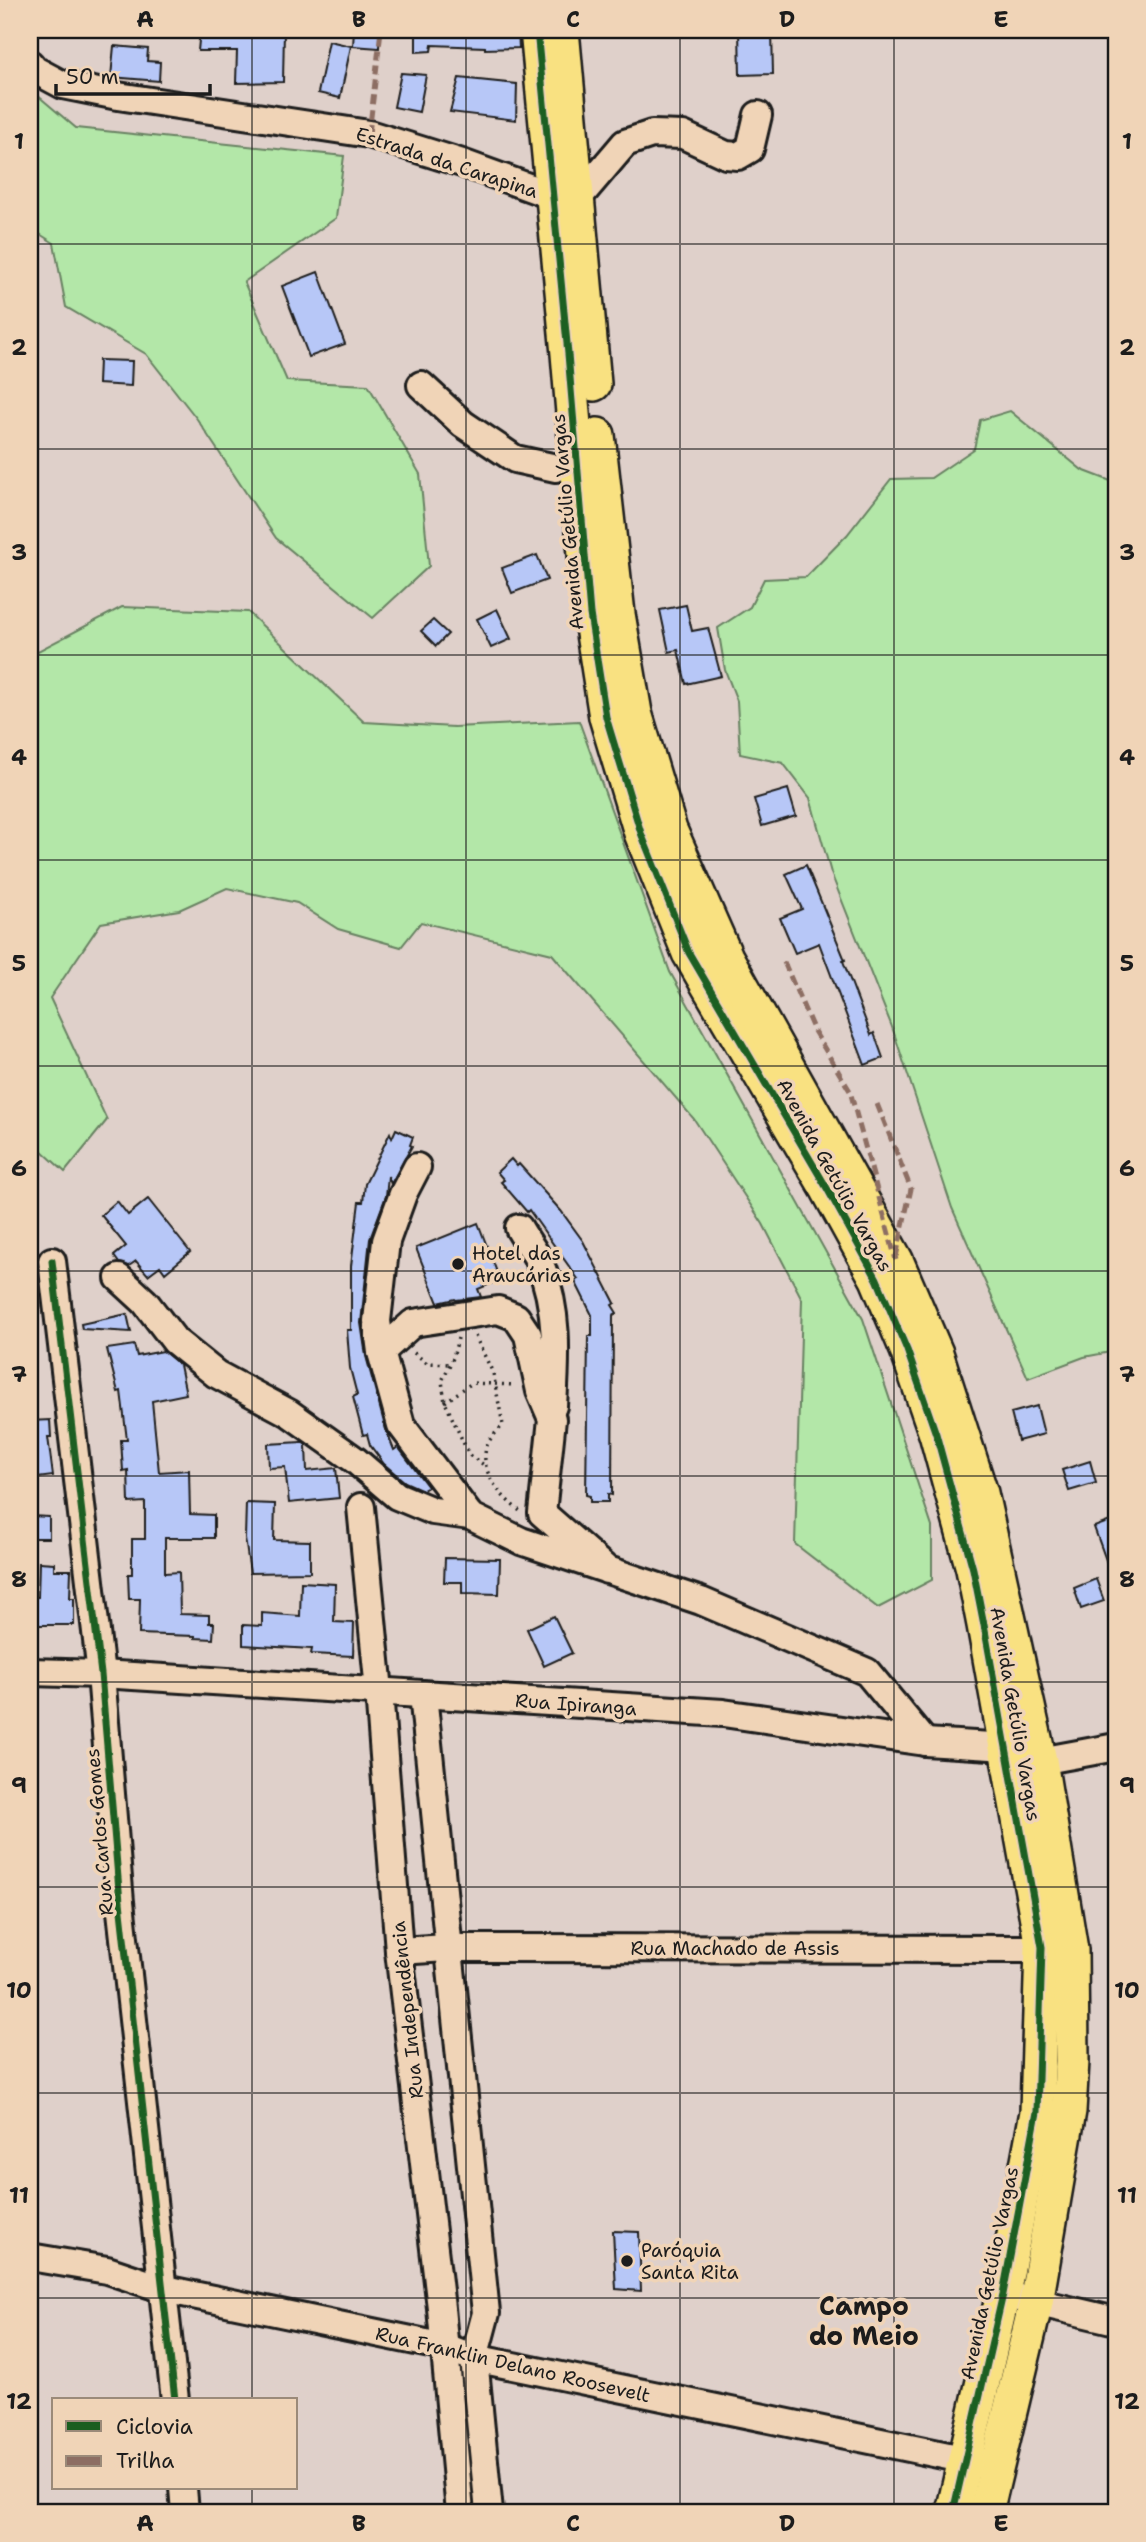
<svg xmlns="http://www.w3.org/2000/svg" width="1146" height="2542" viewBox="0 0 1146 2542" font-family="'Shantell Sans',sans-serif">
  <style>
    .green { fill: #b3e7a8; stroke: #688262; stroke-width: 2 }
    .building { fill: #b7c7f7; stroke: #1c1c1c; stroke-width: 2 }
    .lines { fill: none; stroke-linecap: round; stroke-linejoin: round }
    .minor-casing { stroke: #1c1c1c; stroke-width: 32 }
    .major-casing { stroke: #1c1c1c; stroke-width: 38 }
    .path { stroke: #1c1c1c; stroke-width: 3.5; stroke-dasharray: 2 5; stroke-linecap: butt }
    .minor { stroke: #f0d4b7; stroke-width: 26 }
    .major { stroke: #f9e181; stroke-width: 33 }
    .quiet { stroke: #8d6e63; stroke-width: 5; stroke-dasharray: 10 5; stroke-linecap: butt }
    .cycleway-casing { stroke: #f0d4b7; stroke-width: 11 }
    .cycleway { stroke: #1b5e20; stroke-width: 7 }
    .grid { fill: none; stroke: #1c1c1c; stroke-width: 2; stroke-opacity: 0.55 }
    .poi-dot { fill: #1c1c1c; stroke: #f0d4b7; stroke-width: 2.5 }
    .labels { text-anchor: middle; stroke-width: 7; stroke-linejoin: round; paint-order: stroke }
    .street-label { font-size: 19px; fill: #1c1c1c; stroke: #f0d4b7 }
    .poi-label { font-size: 19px; fill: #1c1c1c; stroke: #f0d4b7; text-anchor: start }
    .district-label { font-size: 26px; font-weight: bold; fill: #1c1c1c; stroke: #f0d4b7 }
    .neatline { fill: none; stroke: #1c1c1c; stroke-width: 2.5 }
    .grid-label { font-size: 23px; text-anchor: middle; font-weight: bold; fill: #1c1c1c }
  </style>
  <rect width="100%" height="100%" fill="#dfd0ca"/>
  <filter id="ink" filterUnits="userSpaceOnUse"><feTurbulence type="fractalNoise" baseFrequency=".0143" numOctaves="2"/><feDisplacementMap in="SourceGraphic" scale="14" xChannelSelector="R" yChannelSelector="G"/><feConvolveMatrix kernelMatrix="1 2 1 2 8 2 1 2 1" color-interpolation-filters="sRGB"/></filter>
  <g filter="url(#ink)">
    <!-- green -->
    <g class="green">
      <path d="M30,89L76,128L344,156L336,218L244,282L287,381L368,385L420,474L429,566L373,618L276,538L197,419L146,354L66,307L54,243L30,228Z"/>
      <path d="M1010,411L1082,470L1116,483V1351L1084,1357L1028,1378L952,1208L892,1027L831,873L810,798L783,763L740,754L737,701L725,670L718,628L750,607L764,579L806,577L847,535L891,479L931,478L974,449L980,420Z"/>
      <path d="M122,607L248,612L364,722L454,727L579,721L670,972L863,1319L932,1527V1580L878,1608L795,1544L802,1299L763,1224L694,1119L552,954L421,922L401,947L338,929L297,903L227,888L179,910L101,923L50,998L107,1120L65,1172L30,1140V655Z"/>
    </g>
    <!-- building -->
    <g class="building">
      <path d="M200,30H284L283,82L236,83L237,51H198Z"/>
      <path d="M354,30H380L379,48L353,46Z"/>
      <path d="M416,30H518L519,48L485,49V47L432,45L431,51L416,52Z"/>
      <path d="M739,30H772L773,74L740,75Z"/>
      <path d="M329,41L351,46L340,98L318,93Z"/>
      <path d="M114,46L148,49L147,61L160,62L159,81L111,77Z"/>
      <path d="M401,73L426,75L419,112L394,107Z"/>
      <path d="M459,78L517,84L516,120L450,112Z"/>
      <path d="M318,272L345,344L309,357L282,286Z"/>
      <path d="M99,360L132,361L131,386L98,384Z"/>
      <path d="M537,555L547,580L512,593L502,568Z"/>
      <path d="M686,605L692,631L708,628L721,676L686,684L678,650L669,652L660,610Z"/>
      <path d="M497,609L511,639L491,648L477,619Z"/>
      <path d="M433,620L448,634L436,646L421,631Z"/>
      <path d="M788,789L796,816L762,826L754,799Z"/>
      <path d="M806,865L845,960L843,961L871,1035L874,1033L883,1058L865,1065L819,943L795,953L780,918L802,909L786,874Z"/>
      <path d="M396,1129L413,1137L410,1145L412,1146L391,1184L388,1176L386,1196L370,1239L361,1323L366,1356L386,1430L394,1450L398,1447L428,1487L423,1490L405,1482L384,1464L370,1445L367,1434L363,1435L353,1397L357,1395L350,1368L347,1330H351V1266L359,1202H363L365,1184L390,1133L392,1138Z"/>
      <path d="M511,1159L517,1166L519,1164L561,1211L583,1241L615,1303L612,1305L617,1313L613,1315L612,1495L608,1494V1502H590V1496L586,1495L588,1336H592V1315L575,1281L578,1279L529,1210L527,1212L501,1182L504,1180L497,1172Z"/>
      <path d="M148,1199L190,1252L165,1273L160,1266L148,1275L136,1261L129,1266L119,1263L114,1256L126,1246L101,1215L117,1201L128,1215Z"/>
      <path d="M478,1223L500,1280L478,1289L481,1297L456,1300L455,1299L438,1303L416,1248Z"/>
      <path d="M127,1314L131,1332L82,1329L81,1324Z"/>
      <path d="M134,1345L137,1356L163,1351L180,1365L186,1394L152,1401L159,1472L189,1470L190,1514L214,1515V1538H165V1573L179,1572L180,1614L209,1615V1623H214L213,1639L195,1638V1636L139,1634L140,1599H129L128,1574H132V1539H145V1502L129,1503L128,1470L123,1471L121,1440H127L121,1391L118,1392L107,1349Z"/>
      <path d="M1037,1406L1044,1434L1018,1441L1011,1413Z"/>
      <path d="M50,1420L51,1437H48L53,1476L30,1479V1421Z"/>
      <path d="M302,1442L306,1445L307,1471L336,1468L339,1498L289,1503L285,1467L269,1468L268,1444Z"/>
      <path d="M1090,1461L1096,1483L1069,1491L1062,1470Z"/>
      <path d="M246,1503L275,1504L274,1540L310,1541V1572L250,1573L245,1538Z"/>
      <path d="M30,1516L49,1517V1538H30Z"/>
      <path d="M1116,1519V1581L1114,1582L1094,1527Z"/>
      <path d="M445,1558L500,1559L499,1594L462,1593V1582H444Z"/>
      <path d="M39,1562L54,1563V1570H71L70,1598H74V1625H30V1597H38Z"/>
      <path d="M1096,1579L1104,1601L1081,1609L1074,1588Z"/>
      <path d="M301,1582L335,1584L334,1622L354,1623L353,1656L311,1654L312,1649L243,1645V1625L262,1626V1613L300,1616Z"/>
      <path d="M554,1616L572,1653L544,1666L527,1629Z"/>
      <path d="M613,2231L639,2232L641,2291L616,2289Z"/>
    </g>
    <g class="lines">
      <!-- minor casing -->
      <g class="minor-casing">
        <g id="minor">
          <path d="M30,64L35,70L63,85L118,96L369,134L462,163L553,196L579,197L625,143L652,134L683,135L726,155L738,156L750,149L758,115"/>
          <path d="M421,385L463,424L515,459L556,468"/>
          <path d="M519,1228C525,1239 534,1250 539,1261C559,1309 556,1356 553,1406"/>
          <path d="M52,1261L101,1674L120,1902L175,2400"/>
          <path d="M119,1278L145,1302L175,1341L216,1374L289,1413L355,1460L397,1496L433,1511L470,1516"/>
          <path d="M381,1352L377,1321L386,1241L403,1194L417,1167"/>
          <path d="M361,1507L379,1691L399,1951L441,2308L460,2512"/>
          <path d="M607,1570L542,1513L552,1419L540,1391L528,1335L516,1317L498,1310L413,1323L381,1352L401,1425L470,1516L521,1541L701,1601L867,1672L925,1742"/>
          <path d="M30,1672L101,1674L723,1713L925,1742L1008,1747L1040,1761L1116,1747"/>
          <path d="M423,1694L486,2313L474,2358L489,2512"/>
          <path d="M399,1951L447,1948L1058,1949"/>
          <path d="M30,2257L107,2270L164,2289L445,2347L474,2358L982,2463"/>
          <path d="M1019,2298L1116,2321"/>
          <path d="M183,2488L185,2512"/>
        </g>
      </g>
      <!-- major casing -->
      <g class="major-casing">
        <g id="major">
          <path d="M537,30L568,354L590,614L606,717L641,833L689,953L828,1190L877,1279L907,1350L936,1434L973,1569L984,1625L1042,1947L1037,2112L1003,2294L953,2512"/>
          <path d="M562,30L594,384"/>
          <path d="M598,435L618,614L635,713L670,830L726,957L896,1260L936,1353L981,1493L1040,1761L1071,1950L1072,2061L1069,2111L1036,2302L986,2512"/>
        </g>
      </g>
      <!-- path -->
      <g class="path">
        <path d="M475,1336L493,1373L503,1425C498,1431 491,1437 488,1443C476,1469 501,1497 520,1511"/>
        <path d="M458,1338L453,1358L442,1381L445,1402L469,1455L484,1465"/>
        <path d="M414,1353L427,1363L450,1364"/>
        <path d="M445,1402L472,1383L515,1385"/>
      </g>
      <!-- minor -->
      <use href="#minor" class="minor"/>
      <!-- major -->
      <use href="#major" class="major"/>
      <!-- quiet -->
      <g class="quiet">
        <path d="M369,134L381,30"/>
        <path d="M784,962L814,1031L850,1091L896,1260"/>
        <path d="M877,1104L911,1189L896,1257"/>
      </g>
      <!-- cycleway casing -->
      <g class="cycleway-casing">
        <g id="cycleway">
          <path d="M537,30L568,354L590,614L606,717L641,833L689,953L828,1190L877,1279L907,1350L936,1434L973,1569L984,1625L1042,1947L1037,2112L1003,2294L953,2512"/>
          <path d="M52,1261L101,1674L120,1902L175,2400"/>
        </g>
      </g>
      <!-- cycleway -->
      <use href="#cycleway" class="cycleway"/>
    </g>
  </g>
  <!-- grid -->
  <path class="grid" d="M252,30V2400M466,30V2512M680,30V2512M894,30V2512M30,244H1116M30,449H1116M30,655H1116M30,860H1116M30,1066H1116M30,1271H1116M30,1476H1116M30,1682H1116M30,1887H1116M30,2093H1116M30,2298H1116M252,2488V2512"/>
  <!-- markers -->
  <g class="poi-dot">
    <circle cx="458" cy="1264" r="7"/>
    <circle cx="627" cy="2261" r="7"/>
  </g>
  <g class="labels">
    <!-- street labels -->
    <g class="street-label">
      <text transform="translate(447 162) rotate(18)" y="7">Estrada da Carapina</text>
      <text transform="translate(567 522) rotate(-95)" y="7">Avenida Getúlio Vargas</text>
      <text transform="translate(835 1175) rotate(61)" y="7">Avenida Getúlio Vargas</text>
      <text transform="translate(576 1704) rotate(4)" y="7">Rua Ipiranga</text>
      <text transform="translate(1016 1714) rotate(80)" y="7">Avenida Getúlio Vargas</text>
      <text transform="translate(99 1832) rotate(-95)" y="7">Rua Carlos Gomes</text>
      <text x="735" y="1955">Rua Machado de Assis</text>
      <text transform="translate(407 2010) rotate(-96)" y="7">Rua Independência</text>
      <text transform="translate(989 2273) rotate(-78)" y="7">Avenida Getúlio Vargas</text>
      <text transform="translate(513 2364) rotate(13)" y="7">Rua Franklin Delano Roosevelt</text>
    </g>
    <!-- poi labels -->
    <g class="poi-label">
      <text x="472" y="1260">Hotel das<tspan x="472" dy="22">Araucárias</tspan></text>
      <text x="641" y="2257">Paróquia<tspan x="641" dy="22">Santa Rita</tspan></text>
    </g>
    <!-- district labels -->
    <g class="district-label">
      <text x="864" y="2315">Campo<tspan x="864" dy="30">do Meio</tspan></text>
    </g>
  </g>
  <!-- margin -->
  <rect width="1146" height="2542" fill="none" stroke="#f0d4b7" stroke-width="77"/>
  <!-- legend -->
  <rect x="52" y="2398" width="245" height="91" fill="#f0d4b7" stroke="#9b8a79" stroke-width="2"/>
  <rect x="66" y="2421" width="35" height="10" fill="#1b5e20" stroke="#9b8a79" stroke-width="2"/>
  <text x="116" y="2434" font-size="21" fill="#1c1c1c">Ciclovia</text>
  <rect x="66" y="2456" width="35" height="10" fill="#8d6e63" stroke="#9b8a79" stroke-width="2"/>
  <text x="116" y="2468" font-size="21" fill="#1c1c1c">Trilha</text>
  <!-- scale -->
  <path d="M56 84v10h154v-10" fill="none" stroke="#1c1c1c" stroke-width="3.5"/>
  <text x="66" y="84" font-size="21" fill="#1c1c1c" stroke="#f0d4b7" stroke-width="5" paint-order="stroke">50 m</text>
  <rect x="38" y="38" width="1070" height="2466" class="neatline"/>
  <g class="grid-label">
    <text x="145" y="27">A</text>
    <text x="359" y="27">B</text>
    <text x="573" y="27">C</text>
    <text x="787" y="27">D</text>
    <text x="1001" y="27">E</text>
    <text x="19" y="149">1</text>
    <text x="1127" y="149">1</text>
    <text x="19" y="355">2</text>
    <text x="1127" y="355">2</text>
    <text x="19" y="560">3</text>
    <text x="1127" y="560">3</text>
    <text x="19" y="765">4</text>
    <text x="1127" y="765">4</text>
    <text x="19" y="971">5</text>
    <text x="1127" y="971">5</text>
    <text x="19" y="1176">6</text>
    <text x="1127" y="1176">6</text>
    <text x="19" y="1382">7</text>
    <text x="1127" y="1382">7</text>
    <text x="19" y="1587">8</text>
    <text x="1127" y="1587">8</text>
    <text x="19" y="1793">9</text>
    <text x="1127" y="1793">9</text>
    <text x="19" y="1998">10</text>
    <text x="1127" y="1998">10</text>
    <text x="19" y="2203">11</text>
    <text x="1127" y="2203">11</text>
    <text x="19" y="2409">12</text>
    <text x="1127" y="2409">12</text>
    <text x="145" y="2531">A</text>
    <text x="359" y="2531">B</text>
    <text x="573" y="2531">C</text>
    <text x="787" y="2531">D</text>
    <text x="1001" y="2531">E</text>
  </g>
</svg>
